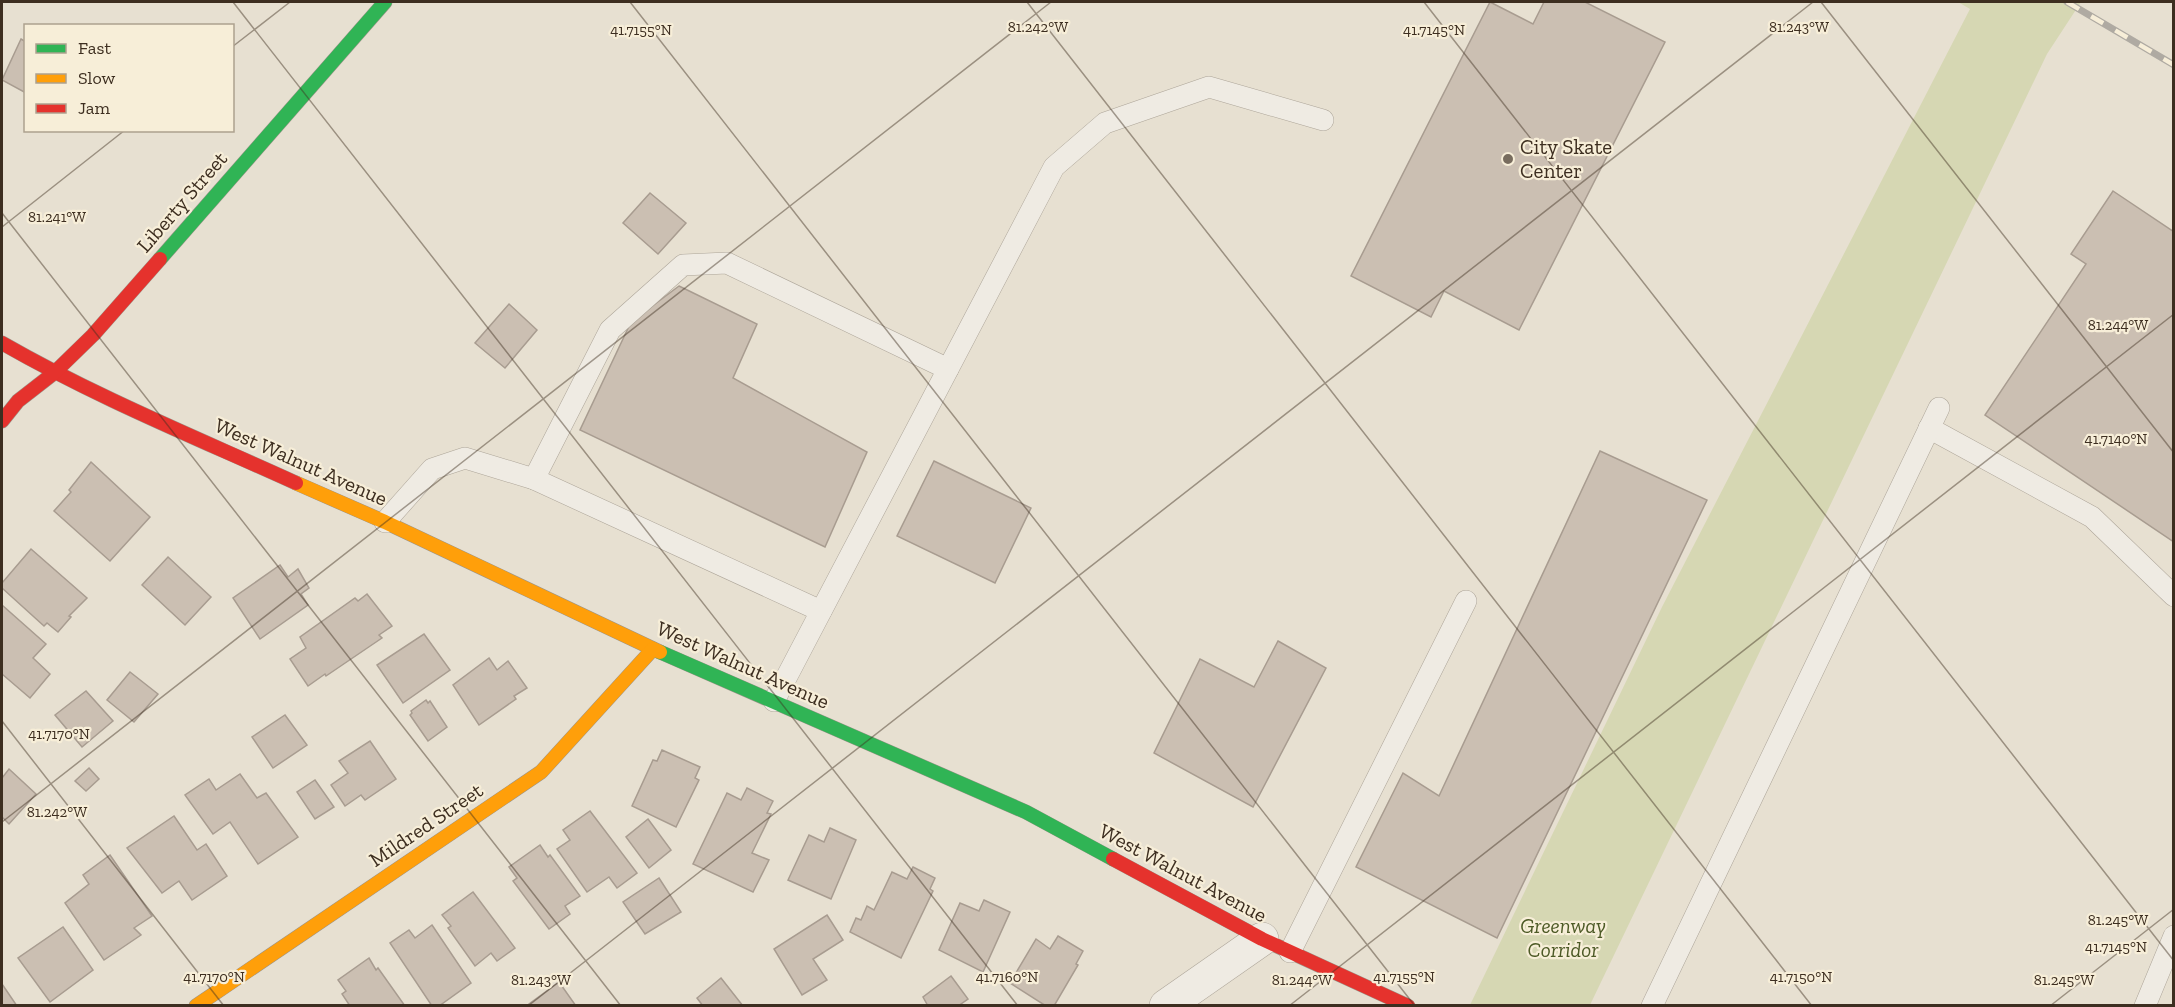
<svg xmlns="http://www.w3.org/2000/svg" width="2175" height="1007" viewBox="0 0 2175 1007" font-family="'Zilla Slab',serif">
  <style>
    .green { fill: #d6d7b3 }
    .building { fill: #cbbfb2; stroke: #a89c90; stroke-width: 1.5 }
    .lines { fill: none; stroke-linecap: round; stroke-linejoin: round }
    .lane-casing { stroke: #ada599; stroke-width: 22 }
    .street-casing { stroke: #ada599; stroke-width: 34 }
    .fast-casing { stroke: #9c958a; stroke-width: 15 }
    .slow-casing { stroke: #9c958a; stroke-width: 15 }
    .jam-casing { stroke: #9c958a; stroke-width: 15 }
    .lane { stroke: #efebe3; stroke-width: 21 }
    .street { stroke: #efebe3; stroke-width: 33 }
    .fast { stroke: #30b455; stroke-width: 14 }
    .slow { stroke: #ff9f0a; stroke-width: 14 }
    .jam { stroke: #e5322d; stroke-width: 14 }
    .rail-casing { stroke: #afaaa2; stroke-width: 7 }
    .rail { stroke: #f7eed8; stroke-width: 4.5; stroke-dasharray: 14; stroke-linecap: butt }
    .ticks { fill: none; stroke: #3d2e20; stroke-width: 1.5; stroke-opacity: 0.45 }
    .poi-dot { fill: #786c5e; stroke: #f7eed8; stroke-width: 2 }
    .labels { text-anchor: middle; stroke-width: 4.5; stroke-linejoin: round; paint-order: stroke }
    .poi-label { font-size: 21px; fill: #3d2e20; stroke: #f7eed8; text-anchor: start }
    .street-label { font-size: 21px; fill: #3d2e20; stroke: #f7eed8 }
    .park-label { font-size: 21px; font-style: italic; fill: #4d5a26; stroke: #f7eed8 }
    .ticks-label { font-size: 15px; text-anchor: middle; fill: #3d2e20; stroke: #f7eed8; stroke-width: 4.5; stroke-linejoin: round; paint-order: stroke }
  </style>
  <rect width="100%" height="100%" fill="#e7e0d1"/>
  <!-- green -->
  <path class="green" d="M1958,2H2081L2047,54L1590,1005H1470L1662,607L1970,9Z"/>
  <!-- building -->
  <g class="building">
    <path d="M1490,2L1533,24L1544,2H1585L1665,42L1519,330L1444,291L1431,317L1351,276Z"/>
    <path d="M21,39L26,42V93L2,80Z"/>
    <path d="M2113,191L2174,232V542L1985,415L2086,264L2071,254Z"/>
    <path d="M650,193L686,223L658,254L623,223Z"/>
    <path d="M679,286L757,324L733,378L867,452L825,547L580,430L631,322Z"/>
    <path d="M509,304L537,330L505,368L475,343Z"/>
    <path d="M1600,451L1707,500L1497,938L1356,867L1403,773L1439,796Z"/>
    <path d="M934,461L1031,508L995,583L897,536Z"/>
    <path d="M91,462L150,517L110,561L54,511L71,492L69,490Z"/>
    <path d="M31,549L87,598L69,616L71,617L58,632L47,623L44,626L2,588V583Z"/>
    <path d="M168,557L211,597L185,625L142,585Z"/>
    <path d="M280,565L288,577L298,569L309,588L301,594L308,605L260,639L233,598Z"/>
    <path d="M367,594L392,626L379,635L382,638L326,676L325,674L308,686L290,659L306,648L300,637L355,598L358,601Z"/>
    <path d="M2,605L46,644L33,658L50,674L30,698L2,674Z"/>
    <path d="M424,634L450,670L403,703L377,665Z"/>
    <path d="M1278,641L1326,668L1253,807L1154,753L1200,659L1254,687Z"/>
    <path d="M489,658L497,670L508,661L527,688L514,696L516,699L479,725L453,685Z"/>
    <path d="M130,672L158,694L134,722L107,700Z"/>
    <path d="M86,691L113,721L82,747L55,715Z"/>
    <path d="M426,700L428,703L430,701L447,727L428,741L410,715L412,713L411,711Z"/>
    <path d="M285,715L307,745L273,768L252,737Z"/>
    <path d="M370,741L396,779L365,800L361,795L345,806L331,785L348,773L339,761Z"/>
    <path d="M662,750L700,767L695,778L699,780L676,827L632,806L653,760L657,761Z"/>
    <path d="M89,768L99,779L86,791L75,781Z"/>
    <path d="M9,769L36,794L9,824L2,817V778Z"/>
    <path d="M240,774L257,798L266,793L298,837L258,864L230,822L213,834L185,795L209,779L216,790Z"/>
    <path d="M315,780L334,807L315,819L297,792Z"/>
    <path d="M747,788L773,801L767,813L771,814L752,853L769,860L753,892L693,864L727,793L741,800Z"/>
    <path d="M590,811L637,873L617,888L609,877L587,892L557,849L570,840L563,830Z"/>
    <path d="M174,816L197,850L206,844L227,876L192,900L179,881L162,893L127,848Z"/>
    <path d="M648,819L671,850L649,868L626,837Z"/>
    <path d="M830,828L856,840L831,899L788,880L809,835L824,842Z"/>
    <path d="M540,845L548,857L550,855L580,896L565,906L570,914L549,929L513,881L517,878L509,867Z"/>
    <path d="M110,855L152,916L134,928L141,935L104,960L65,903L89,884L83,875Z"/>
    <path d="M913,867L935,878L930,889L933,891L901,958L850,932L856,918L861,920L867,906L874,910L892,872L907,879Z"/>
    <path d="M659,878L681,912L645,934L623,902Z"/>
    <path d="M473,892L515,948L497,961L491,953L475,966L448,928L451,926L442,915Z"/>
    <path d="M984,900L1010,912L983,972L939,950L960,903L979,911Z"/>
    <path d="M827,915L843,940L813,959L827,980L802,995L774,949Z"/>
    <path d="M432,925L471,983L439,1006H432L390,943L409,930L415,938Z"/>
    <path d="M63,927L93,970L50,1002L18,958Z"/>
    <path d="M1058,936L1083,951L1076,964L1078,965L1054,1006H1046L1010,983L1036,939L1050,949Z"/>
    <path d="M369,958L376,970L378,968L405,1006H350L342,994L346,991L338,980Z"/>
    <path d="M951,976L968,999L958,1006H928L923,997Z"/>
    <path d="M721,978L743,1006H703L697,998Z"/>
    <path d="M559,982L576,1006H530L529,1004Z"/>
    <path d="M2,984L17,1006H2Z"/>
  </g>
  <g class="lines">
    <!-- lane casing -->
    <g class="lane-casing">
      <g id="lane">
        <path d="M1929,428L2092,517L2174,596"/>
        <path d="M534,479L610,330L683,265L727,263L948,369"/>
        <path d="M385,522L432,469L465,458L534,479L821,611"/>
        <path d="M774,701L1054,167L1105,123L1209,87L1323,120"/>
        <path d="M1290,952L1466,601"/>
        <path d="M1652,1006L1939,408"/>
        <path d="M2145,1006L2174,936"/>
      </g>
    </g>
    <!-- street casing -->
    <g class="street-casing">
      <path id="street" d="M1166,1006L1262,939"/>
    </g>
    <!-- fast casing -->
    <g class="fast-casing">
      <g id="fast">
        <path d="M160,259L385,2"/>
        <path d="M660,652L1026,812L1113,859"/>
      </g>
    </g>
    <!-- slow casing -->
    <g class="slow-casing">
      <g id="slow">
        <path d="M296,483L385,522L660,652"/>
        <path d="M196,1006L541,772L653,649"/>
      </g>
    </g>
    <!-- jam casing -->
    <g class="jam-casing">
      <g id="jam">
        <path d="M2,343C96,397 197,438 296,483"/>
        <path d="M2,421L18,401L54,373L93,335L160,259"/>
        <path d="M1113,859L1262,939L1408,1006"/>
      </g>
    </g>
    <!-- lane -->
    <use href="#lane" class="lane"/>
    <!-- street -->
    <use href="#street" class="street"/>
    <!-- fast -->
    <use href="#fast" class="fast"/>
    <!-- slow -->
    <use href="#slow" class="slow"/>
    <!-- jam -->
    <use href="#jam" class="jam"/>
    <!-- rail casing -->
    <g class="rail-casing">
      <path id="rail" d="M2067,2L2174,65"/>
    </g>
    <!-- rail -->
    <use href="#rail" class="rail"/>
  </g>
  <!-- ticks -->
  <path class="ticks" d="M233,2L1018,1006M630,2L1415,1006M1027,2L1812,1006M1424,2L2174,961M1821,2L2174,453M232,47L290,2M2,213L621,1006M2,227L125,130M2,721L224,1006M2,822L1051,2M528,1006L1813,2M1289,1006L2174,314M2050,1006L2174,909"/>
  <!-- markers -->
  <circle class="poi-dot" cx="1508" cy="159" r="6"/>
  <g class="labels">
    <!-- poi labels -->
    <g class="poi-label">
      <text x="1520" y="154">City Skate<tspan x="1520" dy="24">Center</tspan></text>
    </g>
    <!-- street labels -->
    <g class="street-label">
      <text transform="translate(182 202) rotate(-49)" y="7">Liberty Street</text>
      <text transform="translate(301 462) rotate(24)" y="7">West Walnut Avenue</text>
      <text transform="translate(743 665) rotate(24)" y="7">West Walnut Avenue</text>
      <text transform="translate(426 825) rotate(-34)" y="7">Mildred Street</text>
      <text transform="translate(1183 873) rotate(28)" y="7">West Walnut Avenue</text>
    </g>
    <!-- park labels -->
    <g class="park-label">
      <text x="1563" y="933">Greenway<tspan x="1563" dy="24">Corridor</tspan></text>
    </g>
  </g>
  <g class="ticks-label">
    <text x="1038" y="32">81.242°W</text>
    <text x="1799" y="32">81.243°W</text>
    <text x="641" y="35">41.7155°N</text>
    <text x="1434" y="35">41.7145°N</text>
    <text x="57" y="222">81.241°W</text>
    <text x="2118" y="330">81.244°W</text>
    <text x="2116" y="444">41.7140°N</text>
    <text x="59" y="739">41.7170°N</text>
    <text x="57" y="817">81.242°W</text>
    <text x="2118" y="925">81.245°W</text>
    <text x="2116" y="952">41.7145°N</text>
    <text x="214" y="982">41.7170°N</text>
    <text x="1007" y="982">41.7160°N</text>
    <text x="1404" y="982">41.7155°N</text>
    <text x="1801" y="982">41.7150°N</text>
    <text x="541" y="985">81.243°W</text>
    <text x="1302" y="985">81.244°W</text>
    <text x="2064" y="985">81.245°W</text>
  </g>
  <!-- border -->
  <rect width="2175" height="1007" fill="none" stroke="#3d2e20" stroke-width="6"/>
  <!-- legend -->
  <rect x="24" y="24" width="210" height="108" fill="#f7eed8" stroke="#ada18e" stroke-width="1.5"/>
  <rect x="36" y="44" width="30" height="9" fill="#30b455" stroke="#ada18e" stroke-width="1.5"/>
  <text x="78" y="54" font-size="18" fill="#3d2e20">Fast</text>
  <rect x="36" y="74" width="30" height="9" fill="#ff9f0a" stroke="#ada18e" stroke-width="1.5"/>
  <text x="78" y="84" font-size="18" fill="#3d2e20">Slow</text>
  <rect x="36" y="104" width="30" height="9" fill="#e5322d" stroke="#ada18e" stroke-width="1.5"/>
  <text x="78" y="114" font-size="18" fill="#3d2e20">Jam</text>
</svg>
